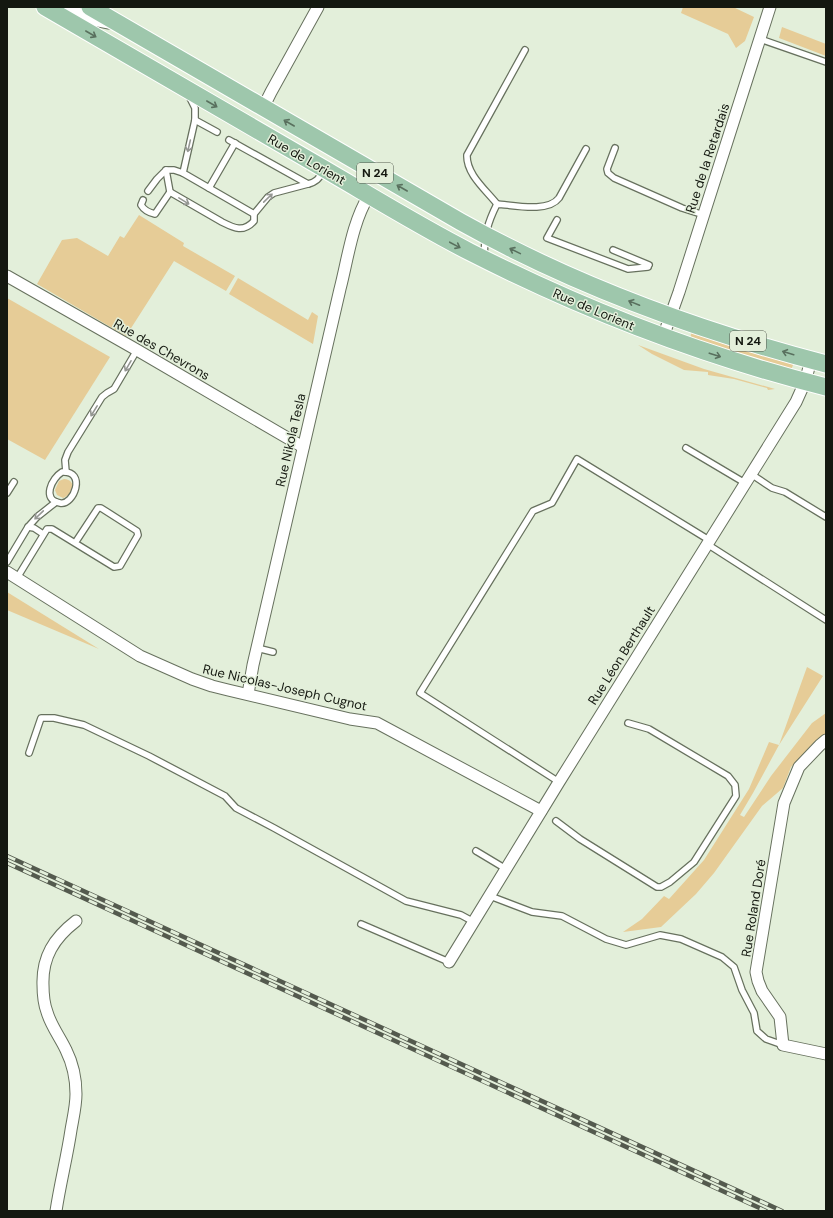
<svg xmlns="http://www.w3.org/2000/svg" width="833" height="1218" viewBox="0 0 833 1218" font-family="'DM Sans',sans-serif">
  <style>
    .green { fill: #e6cc97 }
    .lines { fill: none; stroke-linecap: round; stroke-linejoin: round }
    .lane-casing { stroke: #67715e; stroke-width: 8 }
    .street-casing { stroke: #67715e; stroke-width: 13 }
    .primary-casing { stroke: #fff; stroke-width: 19 }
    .lane { stroke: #fff; stroke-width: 5.5 }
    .street { stroke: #fff; stroke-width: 11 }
    .primary { stroke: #9ec7ac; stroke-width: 17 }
    .rail-casing { stroke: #545a4e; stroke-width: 4.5 }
    .rail { stroke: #e3efda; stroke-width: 3; stroke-dasharray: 9; stroke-linecap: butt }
    .oneway { stroke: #59705e }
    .oneway2 { stroke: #959793 }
    .labels { text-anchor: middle; stroke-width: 3; stroke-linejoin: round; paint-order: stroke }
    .shield { fill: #e3efda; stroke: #52584d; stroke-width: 1 }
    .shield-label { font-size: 12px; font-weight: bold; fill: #141810 }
    .street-label { font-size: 13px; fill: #141810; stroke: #e3efda }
  </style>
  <rect width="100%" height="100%" fill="#e3efda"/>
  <!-- green -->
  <g class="green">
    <path d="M683,7H733L754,17L745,41L736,48L728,34L681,13Z"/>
    <path d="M782,27L826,44V56L779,38Z"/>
    <path d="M139,215L184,243L183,246L235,276L226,291L174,261L126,336L37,284L62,240L77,238L108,256L120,236L124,238Z"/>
    <path d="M238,278L308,320L312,312L318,316L313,344L229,294Z"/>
    <path d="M7,298L110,357L45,460L7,439Z"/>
    <path d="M692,330L792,363L793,365L791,370L690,339Z"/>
    <path d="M638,345L704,369L775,389L768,390L767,388L734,379L708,375V372L684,370L652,354Z"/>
    <path d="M64,479C78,480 72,495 63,498L57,495L55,490L59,481Z"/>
    <path d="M7,592L99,649L7,610Z"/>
    <path d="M807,667L823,676L779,745L753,793L740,815L744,817L771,776L812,723L826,713V733L791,767L783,788L762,806L714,873L696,894L661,927L623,932L642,919L664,896L669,899L704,860L749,789L769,742L779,745Z"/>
  </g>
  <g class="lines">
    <!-- lane casing -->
    <g class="lane-casing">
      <g id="lane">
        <path d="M760,39L826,62"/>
        <path d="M189,96L195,108V120L183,173L254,214L268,197L274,193L308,184"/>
        <path d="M195,120L217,132"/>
        <path d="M229,140L308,184C316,182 319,179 323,171"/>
        <path d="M615,148L607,169L608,173L614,178L682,208L704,215"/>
        <path d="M166,170L170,192"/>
        <path d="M209,188L235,143"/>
        <path d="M148,191L157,179L166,170H174L183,173"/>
        <path d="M143,200L141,205C144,210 150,213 155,214L170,192L222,222C234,228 243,233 254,221V214"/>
        <path d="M497,204C486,190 466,174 467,155L525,50"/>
        <path d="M557,220L547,238L628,269L648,267"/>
        <path d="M613,250L649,265"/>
        <path d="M484,256C485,234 487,224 497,204C513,205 548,213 559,198L586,149"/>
        <path d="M686,448L745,483"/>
        <path d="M62,472C87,470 74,506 60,503C41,500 52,478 62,472Z"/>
        <path d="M66,472L65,460L68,452L102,397L107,393L114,389L137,350"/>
        <path d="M751,474L772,488L785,492L826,517"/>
        <path d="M7,493L14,482"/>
        <path d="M28,527L34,528L43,534"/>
        <path d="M707,544L826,620"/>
        <path d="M7,562L28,527L37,517L56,502"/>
        <path d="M17,578L47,529H52L114,567L120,566L138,535L137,531L101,508H98L75,543"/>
        <path d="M257,648L273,652"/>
        <path d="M29,753L41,718H54L84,725L149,756L225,796L236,808L274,828L406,901L461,915L474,922"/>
        <path d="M559,782L420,693L533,511L552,503L577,459L709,540"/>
        <path d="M556,821L580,839L657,887H661L670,882L694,862L736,796L735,785L728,776L649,729L628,723"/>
        <path d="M476,851L506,869"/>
        <path d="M490,896L532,912L562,916L606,939L626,945L660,935L681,939L722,957L734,967L742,990L754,1013L757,1031L766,1039L783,1045"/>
        <path d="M361,924L449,962"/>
      </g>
    </g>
    <!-- street casing -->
    <g class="street-casing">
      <g id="street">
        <path d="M68,7L88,19L109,23"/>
        <path d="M263,108L271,92L318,7"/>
        <path d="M7,276L137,350L303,447"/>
        <path d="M663,337L679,292L770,7"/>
        <path d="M7,572L140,656L192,679L212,686L228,690L350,719L377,723L541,811"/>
        <path d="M248,694L253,665L340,289C348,258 352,223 369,195"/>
        <path d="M826,740L820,745L799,767L784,803L756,972L758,981L762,991L780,1017L783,1045L826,1054"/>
        <path d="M449,962L559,782L796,402L805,382L811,360"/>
        <path d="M56,1211C60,1184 67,1157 71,1130C73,1118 76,1106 76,1094C76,1079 73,1064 66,1050C60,1037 51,1026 47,1012C44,1004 43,994 43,985C42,957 54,938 76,921"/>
      </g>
    </g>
    <!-- primary casing -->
    <g class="primary-casing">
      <g id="primary">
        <path d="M45,7C135,59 225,111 314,163C366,193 417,225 470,252C584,310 703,356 826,387"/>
        <path d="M90,7L461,222C576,286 699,331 826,364"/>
      </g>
    </g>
    <!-- lane -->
    <use href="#lane" class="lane"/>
    <!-- street -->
    <use href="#street" class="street"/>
    <!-- primary -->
    <use href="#primary" class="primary"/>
    <!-- rail casing -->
    <g class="rail-casing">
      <g id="rail">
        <path d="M7,856L782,1211"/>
        <path d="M7,863L766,1211"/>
      </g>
    </g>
    <!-- rail -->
    <use href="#rail" class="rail"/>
  </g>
  <!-- one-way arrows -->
  <defs><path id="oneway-shaft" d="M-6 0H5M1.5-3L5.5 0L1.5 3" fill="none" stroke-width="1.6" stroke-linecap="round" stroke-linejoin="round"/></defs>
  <g class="oneway">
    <use href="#oneway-shaft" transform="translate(91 34) rotate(30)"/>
    <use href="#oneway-shaft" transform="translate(212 104) rotate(30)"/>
    <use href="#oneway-shaft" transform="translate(289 123) rotate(-150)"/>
    <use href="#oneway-shaft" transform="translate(402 188) rotate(-150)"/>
    <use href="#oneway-shaft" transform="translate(455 245) rotate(28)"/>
    <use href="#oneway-shaft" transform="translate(515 251) rotate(-154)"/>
    <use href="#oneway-shaft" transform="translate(634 303) rotate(-158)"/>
    <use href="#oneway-shaft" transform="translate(788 353) rotate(-163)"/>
    <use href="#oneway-shaft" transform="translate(715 355) rotate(18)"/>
  </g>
  <g class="oneway2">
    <use href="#oneway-shaft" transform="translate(189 146) rotate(103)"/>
    <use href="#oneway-shaft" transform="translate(268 198) rotate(-44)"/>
    <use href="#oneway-shaft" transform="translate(184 201) rotate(31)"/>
    <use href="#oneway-shaft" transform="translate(128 366) rotate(120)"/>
    <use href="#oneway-shaft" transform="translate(94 411) rotate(122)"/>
    <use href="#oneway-shaft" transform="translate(39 515) rotate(136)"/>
  </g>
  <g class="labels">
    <!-- shield labels -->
    <g class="shield">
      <rect x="357" y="163" width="36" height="20" rx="3"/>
      <rect x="730" y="331" width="36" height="20" rx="3"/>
    </g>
    <g class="shield-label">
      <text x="375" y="177">N 24</text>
      <text x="748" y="345">N 24</text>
    </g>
    <!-- street labels -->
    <g class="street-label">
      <text transform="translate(707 158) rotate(-72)" y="5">Rue de la Retardais</text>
      <text transform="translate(307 159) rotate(30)" y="5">Rue de Lorient</text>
      <text transform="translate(594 309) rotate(23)" y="5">Rue de Lorient</text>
      <text transform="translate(162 349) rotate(30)" y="5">Rue des Chevrons</text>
      <text transform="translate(290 440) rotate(-77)" y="5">Rue Nikola Tesla</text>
      <text transform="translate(621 655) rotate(-58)" y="5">Rue Léon Berthault</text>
      <text transform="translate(285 687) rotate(13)" y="5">Rue Nicolas-Joseph Cugnot</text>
      <text transform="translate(753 908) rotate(-81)" y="5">Rue Roland Doré</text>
    </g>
  </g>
  <!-- border -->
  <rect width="833" height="1218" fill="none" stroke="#141810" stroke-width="16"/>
</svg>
